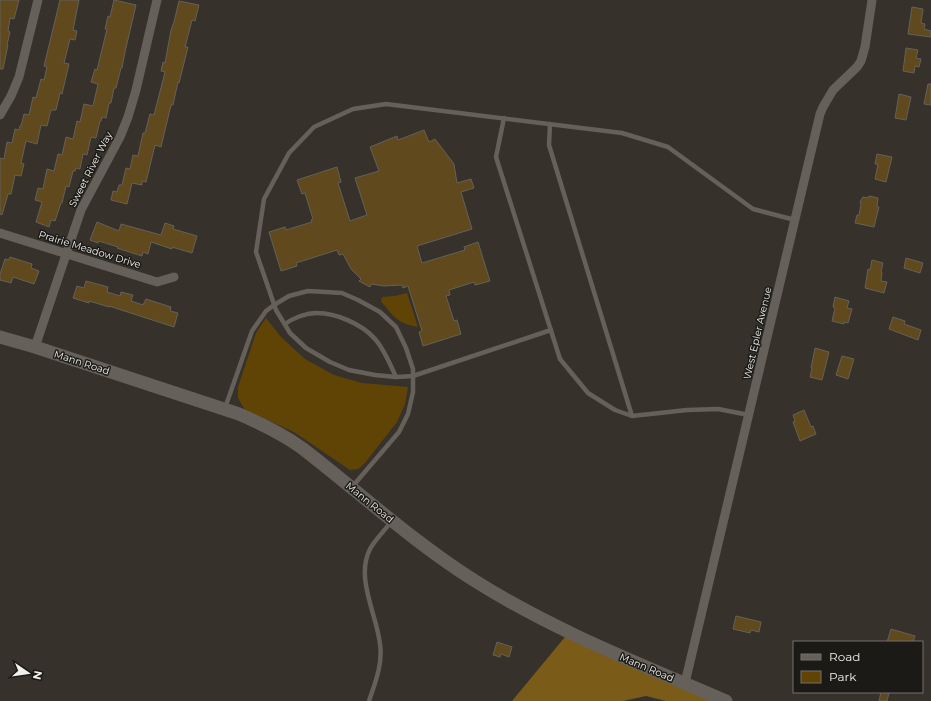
<svg xmlns="http://www.w3.org/2000/svg" width="931" height="701" viewBox="0 0 931 701" font-family="Montserrat,sans-serif">
  <style>
    .green { fill: #5f4405 }
    .forest { fill: #7b5b18 }
    .building { fill: #60491d; stroke: #656159 }
    .lines { fill: none; stroke-linecap: round; stroke-linejoin: round }
    .lane { stroke: #656059; stroke-width: 4.5 }
    .street { stroke: #656059; stroke-width: 9 }
    .secondary { stroke: #656059; stroke-width: 13 }
    .labels { text-anchor: middle; stroke-width: 3; stroke-linejoin: round; paint-order: stroke }
    .street-label { font-size: 10px; fill: #f2f0eb; stroke: #1c1a17 }
  </style>
  <rect width="100%" height="100%" fill="#36322b"/>
  <!-- green -->
  <g class="green">
    <path d="M407,293L418,327C397,323 394,317 381,301L382,297L395,296Z"/>
    <path d="M266,318L281,337L305,359L334,375L362,383L408,387L405,404L397,422L365,463L358,469L350,470L294,432L245,410L238,398V387L256,333Z"/>
  </g>
  <!-- forest -->
  <path class="forest" d="M565,637L711,701H666L646,696L623,701H512Z"/>
  <!-- building -->
  <g class="building">
    <path d="M0,0H19L14,19L10,18L8,31L10,32L7,45H8L3,69H0Z"/>
    <path d="M60,0H79L73,30L77,31L75,40L70,39L64,63L69,64L62,94L60,93L56,110H51L47,126L41,125L37,144L26,141L21,163L24,164L21,176L15,175L11,194H8L2,215L0,214V158L4,159L7,142L12,143L15,129L19,130L20,126H21L24,114L29,115L33,97L36,98L41,79L44,80L47,67L44,66Z"/>
    <path d="M114,0L136,5L125,52L122,68H121L116,88H114L111,103H109L106,118L102,117L101,121H100L96,138L91,137L87,155L83,154L80,169L76,168L75,171H73L69,187L66,186L62,203H61L55,221L51,220L49,227L36,222L42,202L35,200L38,188L43,189L47,169L54,171L58,154L62,155L66,137L73,139L77,121L80,122L84,104L93,106L98,84L91,82L95,69L97,70L107,29H105L108,16L110,17Z"/>
    <path d="M179,1L199,5L195,21L192,20L185,47H188L179,83L178,82L173,105H171L161,147L155,145L146,182L142,181V185L132,183L127,204L111,200L113,191L117,192L119,185H122L126,168L130,169L133,155L138,156L143,133H145L150,114L154,115L165,72L161,71L163,62L165,63L171,30L174,22Z"/>
    <path d="M912,7L923,9L921,23L925,24L924,29L931,31V37L908,34Z"/>
    <path d="M906,48L918,50L916,58L921,59L919,67L915,66L914,73L903,71Z"/>
    <path d="M928,84H931V105L924,104Z"/>
    <path d="M899,94L911,97L906,120L895,118Z"/>
    <path d="M424,130L429,142L435,139L454,164L457,183L471,179L474,188L461,192L472,229L417,246L422,263L465,250L464,247L478,242L490,281L475,285L474,282L449,290L450,295L446,296L454,321L457,320L461,334L423,346L419,332L422,331L408,286L403,288L402,285L384,286L371,284L370,287L359,281L361,279L351,269L343,254L339,255L337,250L296,263L297,266L281,271L269,232L285,227L286,230L312,222L311,220L313,219L305,193L302,194L297,180L337,167L341,182L338,183L350,221L367,215L355,178L379,171L370,147L397,136L398,140Z"/>
    <path d="M877,154L892,157L886,182L875,179L878,164H875Z"/>
    <path d="M869,196L878,198L877,207H879L874,227L855,223L857,215H859L861,204L860,202L861,200L863,197L868,198Z"/>
    <path d="M97,222L119,231L121,224L161,235L165,223L174,226L173,229L197,236L192,253L172,247V249L151,242L148,254L143,252L142,256L117,248L118,247L99,241L98,243L90,240Z"/>
    <path d="M10,257L32,264L31,268L39,271L34,284L13,277L11,283L0,280V274L5,259L9,260Z"/>
    <path d="M906,258L923,263L920,273L904,268Z"/>
    <path d="M872,260L883,263L881,272L882,273L881,281L887,282L884,293L865,288L868,269L870,270Z"/>
    <path d="M86,281L108,287L107,292L120,296L121,292L133,295L131,301L143,305L146,299L171,307L170,311L178,313L174,327L109,306V307L89,301V303L73,298L77,286L84,288Z"/>
    <path d="M835,297L849,301L847,308L852,309L848,323L844,322V324L832,321L835,308L833,307Z"/>
    <path d="M893,317L905,321L904,324L921,330L918,340L889,329Z"/>
    <path d="M815,348L829,352L822,380L810,377L812,368H811Z"/>
    <path d="M842,356L854,359L848,379L836,375Z"/>
    <path d="M804,410L811,427L813,426L816,434L800,441L793,422L795,421L793,415Z"/>
    <path d="M736,616L761,622L759,632L751,630L750,633L733,629Z"/>
    <path d="M891,629L915,636L913,642H887Z"/>
    <path d="M497,642L512,647L509,657L501,654L500,657L493,655Z"/>
    <path d="M881,692L889,693L887,701H879Z"/>
  </g>
  <g class="lines">
    <!-- lane -->
    <g class="lane">
      <path d="M504,118L496,157L560,359L588,393L615,410L632,416L687,410L718,409L749,415"/>
      <path d="M550,124L549,145L632,416"/>
      <path d="M285,324C293,318 306,313 317,313C336,313 362,324 375,339C384,349 390,364 396,377"/>
      <path d="M551,330L413,376L396,377L375,375L349,370L330,362L306,348L290,333L276,310L256,252L264,199L289,153L314,127L353,109L386,104L622,133L668,147L753,209L795,220"/>
      <path d="M225,408L252,331L266,311L274,305L289,296L308,291L326,292L342,293L358,300L380,312L396,327L406,348L413,369V392L408,414L399,432L352,487"/>
      <path d="M369,701C375,683 383,664 380,644C377,615 355,578 370,549C374,541 385,530 391,522"/>
    </g>
    <!-- street -->
    <g class="street">
      <path d="M0,115L11,96L19,77L38,0"/>
      <path d="M0,233L157,282L174,277"/>
      <path d="M35,347L81,210L120,137L128,117L136,90L157,0"/>
      <path d="M685,683L820,114L823,107L833,90L857,67L861,61L865,47L872,0"/>
    </g>
    <!-- secondary -->
    <path class="secondary" d="M0,337L35,347L239,414C262,424 281,433 302,448C359,492 412,541 472,579C552,630 640,664 726,701"/>
  </g>
  <g class="labels">
    <!-- street labels -->
    <g class="street-label">
      <text transform="translate(90 169) rotate(-63)" y="4">Sweet River Way</text>
      <text transform="translate(90 249) rotate(17)" y="4">Prairie Meadow Drive</text>
      <text transform="translate(757 333) rotate(-77)" y="4">West Epler Avenue</text>
      <text transform="translate(82 362) rotate(18)" y="4">Mann Road</text>
      <text transform="translate(370 502) rotate(39)" y="4">Mann Road</text>
      <text transform="translate(647 667) rotate(23)" y="4">Mann Road</text>
    </g>
  </g>
  <!-- legend -->
  <rect x="793" y="641" width="130" height="52" fill="#1c1a17" stroke="#72706c"/>
  <rect x="801" y="654" width="20" height="6" fill="#656059" stroke="#72706c"/>
  <text x="829" y="661" font-size="12" fill="#f2f0eb">Road</text>
  <rect x="801" y="671" width="20" height="12" fill="#5f4405" stroke="#72706c"/>
  <text x="829" y="681" font-size="12" fill="#f2f0eb">Park</text>
  <!-- north arrow -->
  <g transform="translate(28 673) rotate(103)" stroke="#1c1a17" stroke-width="3" paint-order="stroke">
  <path d="M0-3L7 15L0 10L-7 15Z" fill="#f2f0eb"/>
  <text y="-6" font-size="11" font-weight="bold" text-anchor="middle" fill="#f2f0eb">N</text>
  </g>
</svg>
